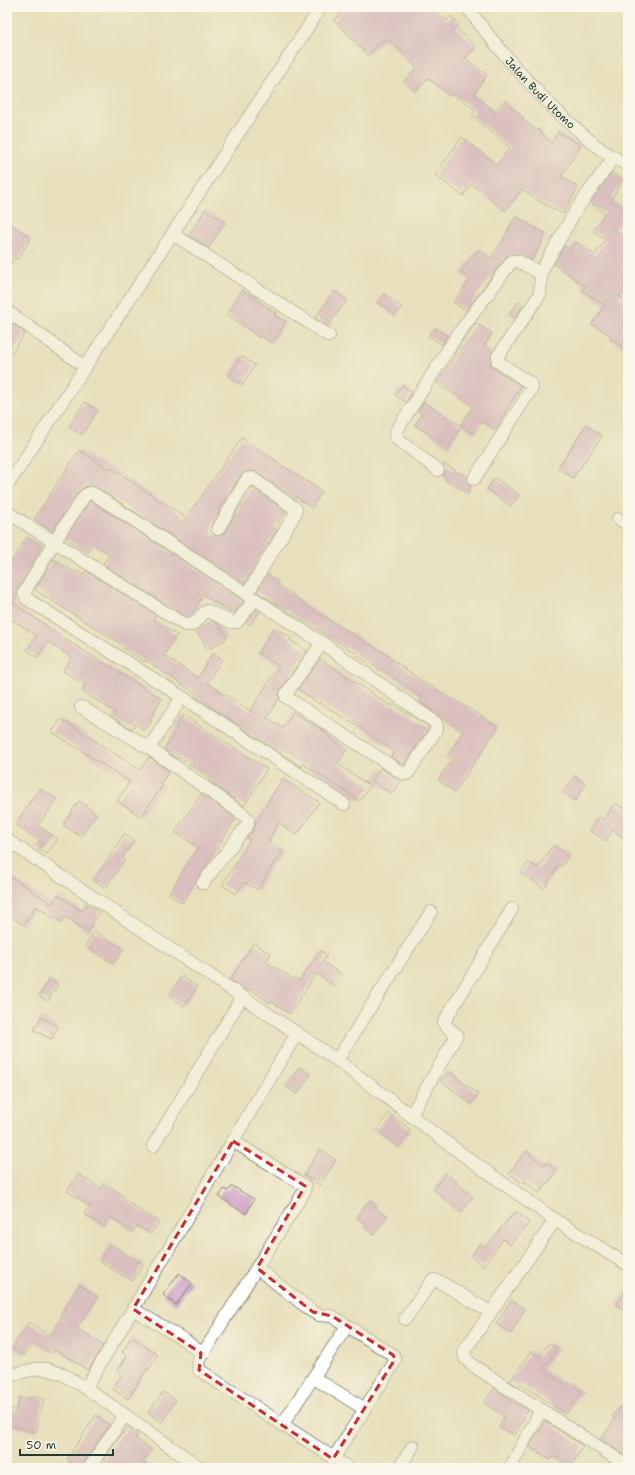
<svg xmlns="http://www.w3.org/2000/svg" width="635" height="1475" viewBox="0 0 635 1475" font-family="'Shantell Sans',sans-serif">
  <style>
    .building { fill: #cb99c3 }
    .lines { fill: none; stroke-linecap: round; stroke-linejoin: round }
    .minor-casing { stroke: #848e78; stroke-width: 14 }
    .minor { stroke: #fff; stroke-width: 12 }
    .marked { fill: none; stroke: #d62828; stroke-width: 3; stroke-dasharray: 8 5; stroke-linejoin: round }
    .labels { text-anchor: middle; stroke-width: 3.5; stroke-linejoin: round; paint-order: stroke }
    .street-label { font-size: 11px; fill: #1f3d34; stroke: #fbf7ec }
  </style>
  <rect width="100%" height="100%" fill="#fbf7ec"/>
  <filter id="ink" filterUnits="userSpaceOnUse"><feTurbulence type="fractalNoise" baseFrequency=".025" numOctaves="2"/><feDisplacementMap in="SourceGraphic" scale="8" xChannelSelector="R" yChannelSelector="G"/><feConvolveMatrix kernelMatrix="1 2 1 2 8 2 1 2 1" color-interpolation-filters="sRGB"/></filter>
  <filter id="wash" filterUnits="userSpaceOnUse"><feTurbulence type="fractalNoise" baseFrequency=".012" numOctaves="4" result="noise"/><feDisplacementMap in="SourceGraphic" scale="16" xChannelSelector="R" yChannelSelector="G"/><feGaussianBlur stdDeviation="0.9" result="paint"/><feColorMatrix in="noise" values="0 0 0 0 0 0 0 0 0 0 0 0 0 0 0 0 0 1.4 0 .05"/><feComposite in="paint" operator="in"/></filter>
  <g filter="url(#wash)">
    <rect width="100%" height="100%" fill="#e8e0bc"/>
    <g id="blocks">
      <!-- building -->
      <g class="building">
        <path d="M348,7H431L447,21L451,16L459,24L456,28L476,47L465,58L487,75L474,94L495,112L504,101L523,117L522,119L536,130L538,129L551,143L558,132L581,145L561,177L578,187L563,214L539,201L522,189L505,211L471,184L463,196L435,175L462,137L497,165L510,148L472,115L476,110L453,94L451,96L428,78L415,92L404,81L417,68L386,38L367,55L334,20Z"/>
        <path d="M612,172L623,180L611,200L628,211L615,230L628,240V284L619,297L628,302V307L624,313L628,316V351L610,339L611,336L592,324L605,305L582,290L585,286L554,264L564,246L570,250L576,242L595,255L606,239L593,231L605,213L590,203Z"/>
        <path d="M205,210L225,222L209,248L189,235Z"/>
        <path d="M516,216L546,234L532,260L518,254H512L506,256L466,311L453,302L470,280L460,273L478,249L491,258L508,232L507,231Z"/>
        <path d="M7,222L31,238L18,259L15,258L7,269Z"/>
        <path d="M242,290L276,313L274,315L286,322L272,343L261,336L260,338L227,314Z"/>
        <path d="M334,291L347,300L328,326L315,318Z"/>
        <path d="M384,294L402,307L396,316L377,303Z"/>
        <path d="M518,302L523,305L515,318L509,314Z"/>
        <path d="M7,320L25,333L7,360Z"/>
        <path d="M476,323L492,333L484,346L492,351L490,366L521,386L500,421L501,422L496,430L482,421L474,434L461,424L473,406L437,383L456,354L454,353L462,341Z"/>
        <path d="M434,328L447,336L442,345L428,336Z"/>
        <path d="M241,356L255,365L243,385L229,376Z"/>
        <path d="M403,385L412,392L406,402L395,395Z"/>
        <path d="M85,402L98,411L82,435L69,426Z"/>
        <path d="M424,402L462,426L449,447L415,425L422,414L418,411Z"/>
        <path d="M586,425L602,436L573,478L558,468Z"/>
        <path d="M242,438L322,492L312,508L296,497L294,499L256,472L253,471L246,472L241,475L212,525L211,529L214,535L218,536L224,533L251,487L286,511L274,528L277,530L255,563L256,564L245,583L96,487L86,486L79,491L52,531L34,519L79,450L108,469L110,467L186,518Z"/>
        <path d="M444,464L467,477V482L471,486L467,493L445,480L446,478L443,476L445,471L443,465Z"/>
        <path d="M495,478L519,495L511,506L487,489Z"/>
        <path d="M90,501H91L244,601L234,613L231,611L230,612L196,590L202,598L189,618H187L103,564L109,554L93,544L88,552L66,538Z"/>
        <path d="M27,537L42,546L18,589L17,596L13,603L55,632V633L162,699L150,719L152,720L145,731L135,724L132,729L113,718L116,713L82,691L86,685L63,671L72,657L48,642L38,657L27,650L37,636L7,616V568Z"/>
        <path d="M53,559L76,573L78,570L84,574L86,571L156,615L153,619L177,635L164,655L198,678L213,653L222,659L207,683L250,711L279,666L258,653L274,627L291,638L290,640L307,651L280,690L279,699L267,718L283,728L293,712L325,732L324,733L347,749L338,764L370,786L360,801L303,764L302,767L283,755L196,697L197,695L146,660L145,662L123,648L124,646L35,590Z"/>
        <path d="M268,574L279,582L277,584L312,609L390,657V658L429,686L430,685L453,700L454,699L498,727L455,792L438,780L452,759L447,756L463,732L419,702L422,697L401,682L383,670L382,671L356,655L357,654L257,592Z"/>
        <path d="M257,609L260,611L250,625L246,622Z"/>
        <path d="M212,621L218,624L227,638L208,650L196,631Z"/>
        <path d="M320,659L391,706L392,704L429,727L404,765L391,757L394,751L349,720L348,721L320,702L319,704L298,689Z"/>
        <path d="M183,715L267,769L244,806L209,781L211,778L209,777L178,757L177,759L164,749L177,728L175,727Z"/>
        <path d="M61,719L140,770L149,757L169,771L160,784L163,785L141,817L117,801L130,782L52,732Z"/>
        <path d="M380,768L400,780L392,794L372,781Z"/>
        <path d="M575,776L586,784L575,801L563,792Z"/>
        <path d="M282,779L319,802L297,835L279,823L268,842L283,851L276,863L274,862L258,890L244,882L236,894L222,885L250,840L247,838L254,829L256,822Z"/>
        <path d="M40,788L57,799L38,826L58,839L47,854L39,849L43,843L15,824Z"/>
        <path d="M201,794L236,818L182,903L169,894L198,848L175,832Z"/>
        <path d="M79,801L96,813L81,837L63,825Z"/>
        <path d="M615,803L628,811V842L613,830L606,841L590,831L599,817L604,820Z"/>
        <path d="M124,834L134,841L122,857L125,859L106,888L94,881Z"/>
        <path d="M553,845L569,855L562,866L560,864L544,888L521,873L528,862L538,868Z"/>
        <path d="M7,874L52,904L58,895L82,911L87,904L100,912L88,932L64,916L61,922L36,906L24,925L7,914Z"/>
        <path d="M94,931L124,949L114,964L85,946Z"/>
        <path d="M253,943L271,954L266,962L293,979L294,978L299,981L321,951L327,955L323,962L342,975L334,986L316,973L290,1014L271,1001L270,1003L250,989L248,991L230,980Z"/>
        <path d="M182,976L197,987L184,1006L169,995Z"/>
        <path d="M49,979L58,985L48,1001L39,996Z"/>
        <path d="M41,1017L58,1027L51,1039L34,1030Z"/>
        <path d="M299,1067L311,1074L297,1095L286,1087Z"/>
        <path d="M448,1071L478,1094L471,1104L441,1081Z"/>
        <path d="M389,1113L411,1130L398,1147L376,1130Z"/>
        <path d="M320,1149L336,1160L320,1185L304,1175Z"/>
        <path d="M526,1151L544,1166L547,1163L557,1172L539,1193L525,1181L523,1184L509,1173Z"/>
        <path d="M446,1173L473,1197L460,1213L433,1189Z"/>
        <path d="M78,1174L101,1189L104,1183L124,1196L123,1199L159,1222L151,1234L137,1226L133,1232L111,1217L104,1227L84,1214L90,1206L67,1191Z"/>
        <path d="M232,1186L254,1199L246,1214L219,1197L224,1189L228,1191Z"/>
        <path d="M369,1200L377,1206L375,1208L387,1216L374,1235L364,1227L366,1224L357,1218Z"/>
        <path d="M516,1211L529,1223L510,1245L503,1239L484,1266L471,1257L480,1243L485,1247Z"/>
        <path d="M110,1244L143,1264L133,1281L100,1262Z"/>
        <path d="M179,1273L192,1283L176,1305L163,1295Z"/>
        <path d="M80,1285L98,1297L77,1328L103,1345L88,1370L54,1349L51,1353L34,1342L24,1356L12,1348L29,1322L50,1336L62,1316L60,1315Z"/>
        <path d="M628,1288V1313L616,1305Z"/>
        <path d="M511,1300L525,1309L511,1333L496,1324Z"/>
        <path d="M132,1337L158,1355L148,1370L147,1369L128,1399L113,1389L122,1375L117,1372L127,1356L122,1352Z"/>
        <path d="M549,1343L558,1348L543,1369L566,1385L568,1382L582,1391L566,1414L521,1384L519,1387L510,1381L531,1351L539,1357Z"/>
        <path d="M494,1388L511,1399L510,1401L528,1410L515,1435L499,1427L504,1416L484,1403Z"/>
        <path d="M163,1392L176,1400L162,1422L148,1413Z"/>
        <path d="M31,1396L44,1399L36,1432L7,1425V1406L16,1411L20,1397L30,1399Z"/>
        <path d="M621,1405L628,1410V1450L625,1455L601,1440L615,1419L612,1417Z"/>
        <path d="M96,1415L109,1425L83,1464L82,1468H80L67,1459Z"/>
        <path d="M545,1421L583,1446L571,1466L553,1456L551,1460L530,1447Z"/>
        <path d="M128,1427L138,1434L135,1438L152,1450L143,1462L153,1468H115L104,1460L122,1433L123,1434Z"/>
      </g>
    </g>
  </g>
  <g filter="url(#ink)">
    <use href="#blocks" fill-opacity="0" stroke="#848e78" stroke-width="1"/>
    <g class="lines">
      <!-- minor casing -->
      <g class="minor-casing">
        <g id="minor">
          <path id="s1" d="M467,7C501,53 537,95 580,132C594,144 609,158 628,164"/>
          <path d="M173,234L329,336"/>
          <path d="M7,311L85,367"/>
          <path d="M438,470L397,439L395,434L397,430L456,337L512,261H518L541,274"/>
          <path d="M474,479L532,388L531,384L500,363L498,362V356L540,294L541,274L542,270L576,210L614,157"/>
          <path d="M7,486L321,7"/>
          <path d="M7,512L185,625H192L205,612L208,611L231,622H237L255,599"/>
          <path d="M618,519L628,524"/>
          <path d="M218,529L247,479L252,478L296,509L295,514L247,594"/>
          <path d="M322,643L286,694V697L402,773L405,774L408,773L437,729L436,723L322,643L94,494L89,493L85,495L54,542L24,593L27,599L182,697L344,804"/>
          <path d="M81,707L149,748L244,815L248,819V824L203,883"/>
          <path d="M149,748L182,697"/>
          <path d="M7,840L337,1060L466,1157L555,1220L628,1265"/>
          <path d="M337,1060L431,912"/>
          <path d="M411,1115L457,1035L446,1026L444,1022L512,909"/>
          <path d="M153,1146L242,997"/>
          <path d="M555,1220L464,1351L465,1358L472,1365L628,1466"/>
          <path d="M257,1268L313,1312L319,1315L332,1316L393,1355L395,1359L394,1363L333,1459"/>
          <path d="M133,1309L186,1341L196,1349L204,1352L304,1192L305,1186L233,1141"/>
          <path d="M405,1319L432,1281L434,1280L440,1282L490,1312"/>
          <path d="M204,1352C199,1358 197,1362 199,1370L349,1468"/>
          <path d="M7,1376L35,1369H47L62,1374L86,1388L201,1468"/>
          <path d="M314,1378L365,1409"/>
          <path d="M86,1388L297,1033"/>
          <path d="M282,1425L347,1326"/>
          <path d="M89,1468L125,1415"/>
          <path d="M399,1468L413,1446"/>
          <path d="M510,1468L541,1410"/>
        </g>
      </g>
      <!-- minor -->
      <use href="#minor" class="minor"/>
    </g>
  </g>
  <!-- marked area -->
  <path d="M0 0H635V1475H0ZM233,1141L305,1186L257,1268L313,1312L332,1316L393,1355L395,1359L333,1459L199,1370L201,1353L133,1309Z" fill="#e8e0bc" fill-opacity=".55" fill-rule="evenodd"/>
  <path class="marked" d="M233,1141L305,1186L257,1268L313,1312L332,1316L393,1355L395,1359L333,1459L199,1370L201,1353L133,1309Z"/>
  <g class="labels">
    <!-- street labels -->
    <g class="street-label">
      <text dy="4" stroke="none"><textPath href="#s1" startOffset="113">Jalan Budi Utomo</textPath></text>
    </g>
  </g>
  <!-- margin -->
  <rect width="635" height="1475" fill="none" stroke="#fbf7ec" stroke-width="24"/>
  <!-- scale -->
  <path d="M20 1449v6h93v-6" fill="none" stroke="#1f3d34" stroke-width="2"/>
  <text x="26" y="1449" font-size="12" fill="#1f3d34" stroke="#fbf7ec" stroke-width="3" paint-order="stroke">50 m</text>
</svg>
